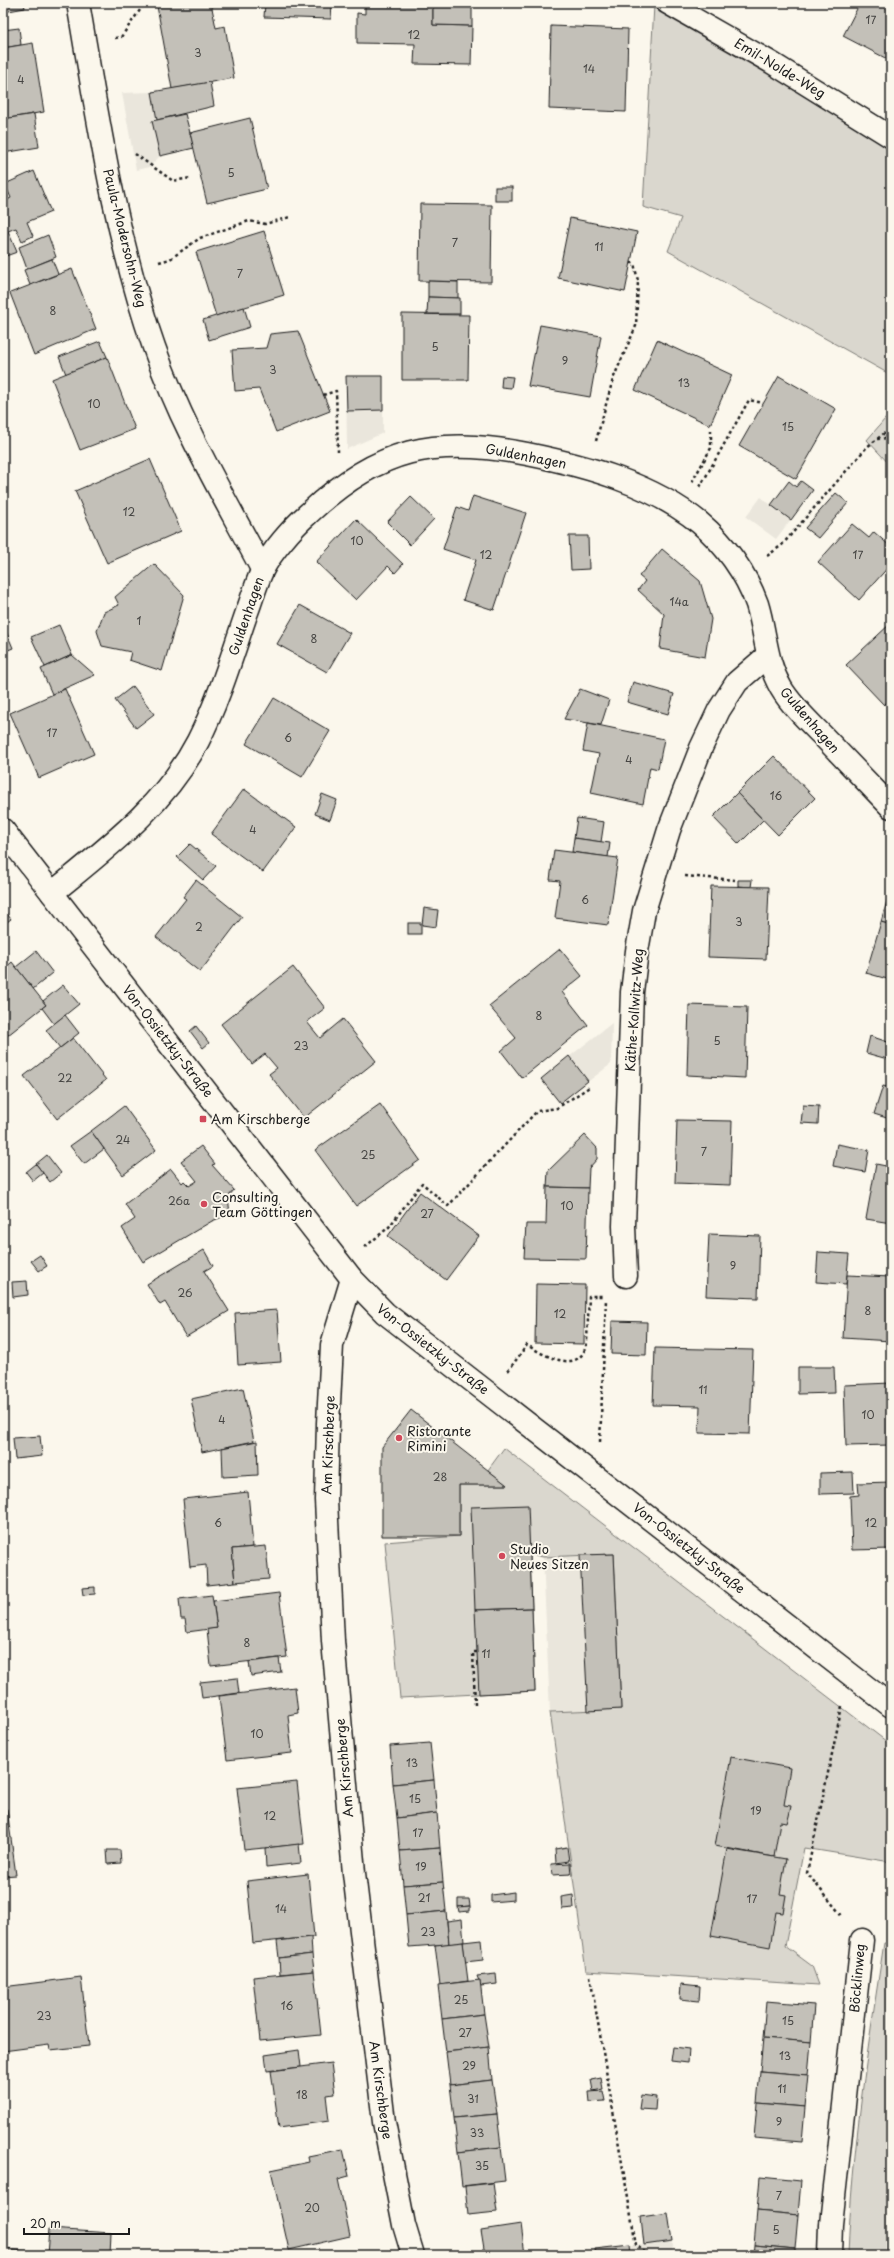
<svg xmlns="http://www.w3.org/2000/svg" width="894" height="2258" viewBox="0 0 894 2258" font-family="'Playpen Sans',sans-serif">
  <style>
    .built { fill: #eae6dc }
    .green { fill: #dad7ce; stroke: #7b7a75 }
    .building { fill: #c3c0b8; stroke: #1c1c1c }
    .lines { fill: none; stroke-linecap: round; stroke-linejoin: round }
    .lane-casing { stroke: #1c1c1c; stroke-width: 24 }
    .street-casing { stroke: #1c1c1c; stroke-width: 25 }
    .path { stroke: #1c1c1c; stroke-width: 2.5; stroke-dasharray: 3 3; stroke-linecap: butt }
    .lane { stroke: #fbf7ec; stroke-width: 21 }
    .street { stroke: #fbf7ec; stroke-width: 22 }
    .poi-dot { fill: #d1495b; stroke: #fbf7ec; stroke-width: 1.5 }
    .labels { text-anchor: middle; stroke-width: 4; stroke-linejoin: round; paint-order: stroke }
    .number-label { font-size: 11px; fill: #464543 }
    .street-label { font-size: 13px; fill: #1c1c1c; stroke: #fbf7ec }
    .poi-label { font-size: 13px; fill: #1c1c1c; stroke: #fbf7ec; text-anchor: start }
  </style>
  <rect width="100%" height="100%" fill="#fbf7ec"/>
  <filter id="ink" filterUnits="userSpaceOnUse"><feTurbulence type="fractalNoise" baseFrequency=".025" numOctaves="2"/><feDisplacementMap in="SourceGraphic" scale="8" xChannelSelector="R" yChannelSelector="G"/><feConvolveMatrix kernelMatrix="1 2 1 2 8 2 1 2 1" color-interpolation-filters="sRGB"/></filter>
  <g filter="url(#ink)">
    <!-- built -->
    <g class="built">
      <path d="M210,82L214,106L186,114L194,148L160,156L149,167L136,170L122,93L152,92Z"/>
      <path d="M346,376H383V433L347,449Z"/>
      <path d="M789,481L796,487L801,481L813,490L776,539L746,517L761,497L771,505Z"/>
      <path d="M612,1023L611,1064L560,1103L541,1079Z"/>
      <path d="M614,1554L621,1709L550,1712L543,1557Z"/>
      <path d="M668,2213L673,2255H596L595,2249L644,2245L641,2217Z"/>
    </g>
    <!-- green -->
    <g class="green">
      <path d="M654,5L834,109L891,150V375L668,251L681,218L643,207Z"/>
      <path d="M891,412V466L867,440Z"/>
      <path d="M504,1448L891,1745V1862L804,1848L785,1946L812,1966L819,1985L586,1971L550,1712L621,1709L614,1554L543,1557L530,1554L535,1691L400,1698L385,1542L459,1536V1485H507L488,1470Z"/>
      <path d="M884,1943L891,1944V2255H848C852,2150 868,2046 884,1943Z"/>
    </g>
    <!-- building -->
    <g class="building">
      <path d="M3,3H24L25,8L3,12Z"/>
      <path d="M174,3H211L216,28L225,26L234,78L172,89L157,6Z"/>
      <path d="M265,3H332L331,19L264,17Z"/>
      <path d="M365,3H433V25L472,26L471,65L414,64L415,44L357,43V13L365,14Z"/>
      <path d="M433,3H472V26L433,25Z"/>
      <path d="M860,3L891,4V61L843,36Z"/>
      <path d="M551,26L628,29L626,112L549,109Z"/>
      <path d="M19,28L21,45L3,48V30Z"/>
      <path d="M33,43L44,112L3,119V48Z"/>
      <path d="M210,82L214,106L157,120L152,92Z"/>
      <path d="M34,114L39,147L3,153V119Z"/>
      <path d="M185,114L194,148L160,156L152,121Z"/>
      <path d="M250,118L267,189L207,203L190,133Z"/>
      <path d="M34,171L51,212L27,222L33,236L22,241L16,228L8,231L17,252L3,257V202L11,198L5,184Z"/>
      <rect x="495" y="187" width="17" height="14"/>
      <path d="M420,204L492,205L491,282L419,281Z"/>
      <path d="M570,218L637,232L625,292L558,278Z"/>
      <path d="M264,231L284,295L216,316L196,252Z"/>
      <path d="M48,235L56,257L27,269L19,247Z"/>
      <path d="M52,259L58,274L30,285L24,270Z"/>
      <path d="M72,269L96,329L34,355L10,293Z"/>
      <path d="M428,281L458,282V298L428,297Z"/>
      <path d="M428,297L460,298V314H427Z"/>
      <path d="M244,307L250,327L209,340L203,320Z"/>
      <path d="M402,314L469,315L468,380H402Z"/>
      <path d="M540,325L601,336L590,397L528,386Z"/>
      <path d="M298,331L330,411L276,432L259,389L235,391L232,350L266,348L270,334Z"/>
      <path d="M657,340L732,375L710,425L635,390Z"/>
      <path d="M100,341L107,357L66,374L59,357Z"/>
      <path d="M107,357L135,429L80,450L52,379Z"/>
      <path d="M346,376H383V410L347,411Z"/>
      <path d="M502,376L513,377L511,388L501,387Z"/>
      <path d="M779,376L836,409L796,479L739,446Z"/>
      <path d="M150,459L181,531L107,563L75,491Z"/>
      <path d="M789,481L796,487L801,481L813,490L791,520L771,505Z"/>
      <path d="M836,493L848,503L818,538L805,528Z"/>
      <path d="M473,496L526,513L494,610L463,600L476,560L443,549L457,507L468,511Z"/>
      <path d="M411,497L434,519L410,545L387,522Z"/>
      <path d="M356,519L403,564L395,573L388,566L356,600L316,562Z"/>
      <path d="M852,524L869,538L874,532L891,547V564L859,600L818,562Z"/>
      <path d="M569,536H588L589,569L571,570Z"/>
      <path d="M662,549L700,581L711,619L705,657L660,649L664,614L638,590L645,581L639,576Z"/>
      <path d="M154,564L184,595L162,671L129,660L131,652L102,646L97,631L104,612L119,605L115,597Z"/>
      <path d="M300,605L350,633L327,672L277,644Z"/>
      <path d="M891,623V698L884,705L846,665Z"/>
      <path d="M3,624L13,648L3,652Z"/>
      <path d="M59,625L72,655L45,667L31,637Z"/>
      <path d="M72,655L95,675L52,694L41,669Z"/>
      <path d="M633,682L674,694L668,714L627,702Z"/>
      <path d="M133,686L154,714L136,728L115,700Z"/>
      <path d="M65,689L94,754L39,778L10,713Z"/>
      <path d="M580,689L609,700L601,725L564,719Z"/>
      <path d="M274,698L330,731L302,777L246,744Z"/>
      <path d="M588,723L664,739L658,769L650,767L643,804L591,793L599,754L583,751Z"/>
      <path d="M774,756L815,798L778,835L737,793Z"/>
      <path d="M244,789L296,827L263,872L211,834Z"/>
      <path d="M737,793L763,820L739,844L713,817Z"/>
      <path d="M322,794L337,800L330,820L315,814Z"/>
      <path d="M577,818L604,822L601,842L574,838Z"/>
      <path d="M574,838L610,843L608,857L572,852Z"/>
      <path d="M190,844L216,866L203,880L177,857Z"/>
      <path d="M554,850L618,858L608,925L555,918L560,881L550,880Z"/>
      <path d="M196,880L242,917L200,972L156,937L186,899L183,897Z"/>
      <path d="M738,880H752L751,887L738,886Z"/>
      <path d="M711,886L769,887L766,959L708,957Z"/>
      <path d="M889,894L891,895V925L881,922Z"/>
      <path d="M424,908L438,910L436,927L422,925Z"/>
      <path d="M3,909L11,919L3,925Z"/>
      <path d="M881,922L891,925V980L866,973Z"/>
      <rect x="408" y="923" width="13" height="11"/>
      <path d="M560,949L582,976L562,992L588,1025L522,1078L501,1051L516,1038L489,1006Z"/>
      <path d="M36,951L53,973L33,989L16,967Z"/>
      <path d="M12,962L46,1005L3,1039V970Z"/>
      <path d="M293,967L325,1008L307,1022L320,1038L343,1019L376,1061L304,1118L269,1074L277,1068L265,1054L252,1064L221,1024Z"/>
      <path d="M63,985L79,1004L54,1024L42,1008L46,1005L43,1001Z"/>
      <path d="M689,1005L747,1007L745,1078L687,1075Z"/>
      <path d="M65,1015L79,1033L60,1048L46,1030Z"/>
      <path d="M196,1026L209,1043L203,1048L190,1031Z"/>
      <path d="M870,1036L891,1043V1060L866,1053Z"/>
      <path d="M73,1038L106,1080L57,1119L24,1076Z"/>
      <path d="M569,1056L588,1081L560,1103L541,1079Z"/>
      <path d="M883,1086L891,1088L890,1119L874,1114Z"/>
      <path d="M380,1104L420,1160L356,1206L315,1150Z"/>
      <path d="M803,1105L819,1106L818,1124L801,1123Z"/>
      <path d="M124,1106L156,1150L123,1175L91,1131Z"/>
      <path d="M677,1120L732,1121L730,1185L675,1183Z"/>
      <path d="M91,1131L104,1149L84,1164L70,1146Z"/>
      <path d="M585,1135L597,1148V1159L589,1168L588,1188L547,1187L548,1171Z"/>
      <path d="M837,1144L869,1150L865,1172L833,1166Z"/>
      <path d="M201,1146L215,1164L212,1165L234,1190L228,1197L230,1214L212,1221L143,1262L122,1228L135,1219L125,1204L171,1169L182,1183L184,1181L189,1186L197,1181L181,1161Z"/>
      <path d="M47,1155L61,1173L50,1182L36,1164Z"/>
      <path d="M36,1164L43,1173L33,1181L26,1172Z"/>
      <path d="M876,1164L891,1167V1223L866,1219Z"/>
      <path d="M547,1187L588,1188L586,1259L524,1258L526,1224H546Z"/>
      <path d="M420,1192L479,1236L446,1280L388,1236Z"/>
      <path d="M709,1234L760,1236L758,1298L706,1296Z"/>
      <path d="M204,1250L213,1266L204,1271L229,1311L186,1337L165,1302L160,1305L147,1284Z"/>
      <path d="M818,1252L849,1254L846,1284L816,1282Z"/>
      <path d="M40,1255L47,1266L39,1271L31,1261Z"/>
      <path d="M847,1275L891,1277V1341L843,1338Z"/>
      <path d="M27,1281L28,1295L13,1297L12,1282Z"/>
      <path d="M536,1284L585,1285L584,1344L535,1343Z"/>
      <path d="M277,1310L281,1362L238,1365L235,1313Z"/>
      <path d="M612,1321L647,1322L646,1355L611,1354Z"/>
      <path d="M655,1348L753,1350L750,1434L699,1433L700,1406L653,1405Z"/>
      <path d="M798,1367H834L835,1393L798,1394Z"/>
      <path d="M891,1383V1445L846,1446L844,1385Z"/>
      <path d="M243,1388L254,1441L202,1452L191,1399Z"/>
      <path d="M411,1410L507,1485H459V1536H382V1447Z"/>
      <path d="M40,1436L42,1456L15,1459L13,1438Z"/>
      <path d="M257,1441L258,1475L223,1477L222,1448Z"/>
      <path d="M853,1472L854,1493L820,1494V1473Z"/>
      <path d="M891,1482V1549L852,1550L850,1496L859,1495L858,1483Z"/>
      <path d="M248,1492L253,1547L232,1549L235,1582L207,1585L206,1565L190,1567L183,1499Z"/>
      <path d="M528,1505L532,1608L475,1610L471,1507Z"/>
      <path d="M266,1546L269,1579L235,1582L232,1549Z"/>
      <path d="M614,1554L621,1709L588,1711L580,1555Z"/>
      <path d="M95,1587V1594L83,1595L82,1588Z"/>
      <path d="M279,1593L287,1657L211,1666L207,1629L217,1628L213,1601Z"/>
      <path d="M212,1595L217,1628L187,1632L185,1619H181L179,1599Z"/>
      <path d="M532,1608L535,1691L479,1694L475,1610Z"/>
      <path d="M279,1658L281,1672L251,1676L249,1662Z"/>
      <path d="M237,1678L239,1693L202,1698L200,1682Z"/>
      <path d="M295,1687L298,1713L288,1715L292,1753L227,1760L219,1696Z"/>
      <path d="M430,1743L434,1780L393,1784L390,1746Z"/>
      <path d="M731,1757L790,1768L784,1805L791,1806L789,1816L787,1823L780,1822L774,1857L715,1846Z"/>
      <path d="M434,1780L437,1813L397,1818L393,1784Z"/>
      <path d="M297,1782L304,1844L244,1850L237,1788Z"/>
      <path d="M7,1809L16,1875L3,1876V1810Z"/>
      <path d="M437,1813L440,1848L400,1851L397,1818Z"/>
      <path d="M299,1844L301,1863L266,1867L265,1848Z"/>
      <path d="M567,1847L569,1861L556,1863L555,1849Z"/>
      <path d="M440,1848L443,1882L403,1885L400,1851Z"/>
      <path d="M727,1849L786,1859L780,1894L786,1895L783,1913L776,1912L770,1947L711,1936Z"/>
      <path d="M107,1850H120L121,1863L108,1864Z"/>
      <path d="M570,1863L571,1874L552,1875L551,1864Z"/>
      <path d="M308,1874L314,1937L253,1943L247,1881Z"/>
      <path d="M443,1882L446,1911L406,1915L403,1885Z"/>
      <path d="M514,1892V1900L491,1902V1895Z"/>
      <path d="M573,1895L574,1908L562,1909L561,1897Z"/>
      <path d="M458,1899H469L470,1906L458,1907Z"/>
      <path d="M470,1906V1911L459,1912L458,1907Z"/>
      <path d="M446,1911L449,1944L409,1947L406,1915Z"/>
      <path d="M462,1919L464,1942L449,1944L447,1921Z"/>
      <path d="M311,1937L312,1954L279,1958L277,1941Z"/>
      <path d="M481,1940L483,1960L465,1962L463,1942Z"/>
      <path d="M463,1942L468,1981L440,1985L435,1945Z"/>
      <path d="M312,1954L314,1971L280,1974L279,1958Z"/>
      <path d="M314,1971L321,2035L260,2041L253,1977Z"/>
      <path d="M496,1974L497,1984L481,1986L477,1976Z"/>
      <path d="M81,1977L89,2046L50,2050L49,2045L3,2051V1987Z"/>
      <path d="M480,1980L484,2014L442,2019L438,1985Z"/>
      <path d="M681,1984L700,1986L699,2001L680,1999Z"/>
      <path d="M766,2001L814,2005L811,2042L763,2038Z"/>
      <path d="M484,2014L489,2047L446,2052L442,2019Z"/>
      <path d="M763,2038L811,2042L808,2075L760,2071Z"/>
      <path d="M489,2047L492,2080L450,2085L446,2052Z"/>
      <path d="M673,2047L689,2049L688,2063L671,2061Z"/>
      <path d="M299,2050L301,2067L267,2071L265,2055Z"/>
      <path d="M331,2063L335,2094L326,2095L329,2121L279,2128L271,2071Z"/>
      <path d="M760,2071L808,2075L805,2107L757,2103Z"/>
      <path d="M601,2078L603,2089L593,2091L591,2080Z"/>
      <path d="M492,2080L497,2114L454,2118L450,2085Z"/>
      <path d="M603,2091L605,2101L590,2102L589,2092Z"/>
      <path d="M641,2095L656,2097L655,2110L639,2109Z"/>
      <path d="M757,2103L805,2107L802,2142L754,2138Z"/>
      <path d="M497,2114L501,2147L458,2152L454,2118Z"/>
      <path d="M501,2147L505,2181L462,2186L458,2152Z"/>
      <path d="M343,2149L349,2176L338,2179L350,2236L289,2250L271,2170L309,2162L308,2156Z"/>
      <path d="M760,2177L801,2181L798,2215L757,2211Z"/>
      <path d="M493,2183L497,2212L468,2215L465,2186Z"/>
      <path d="M757,2211L798,2215L795,2249L754,2245Z"/>
      <path d="M668,2213L672,2241L644,2245L641,2217Z"/>
      <path d="M521,2224L525,2255H485L481,2230Z"/>
      <path d="M49,2229L111,2233L110,2255H47Z"/>
      <path d="M630,2245L631,2255H596L595,2249Z"/>
      <path d="M754,2245L795,2249V2255H753Z"/>
      <path d="M3,2249L27,2251V2255H3Z"/>
    </g>
    <g class="lines">
      <!-- lane casing -->
      <g class="lane-casing">
        <path id="lane" d="M667,3L772,63L891,137"/>
      </g>
      <!-- street casing -->
      <g class="street-casing">
        <g id="street">
          <path d="M78,3C98,119 115,236 154,347C181,425 224,497 262,569"/>
          <path d="M3,830L352,1279L385,1313L891,1706"/>
          <path d="M52,893C107,848 165,805 198,741C219,700 232,655 247,612C252,599 256,584 262,571C270,553 294,526 309,513C378,448 435,436 527,454C587,466 652,484 700,523C725,544 746,573 757,604C766,633 765,660 781,688C791,705 808,721 822,735C845,759 868,783 891,807"/>
          <path d="M626,1276L624,1226L632,992L637,951L644,911L669,830L701,748L719,710L737,682L767,656"/>
          <path d="M352,1279L332,1345L328,1423L326,1500L333,1641L354,1873L384,2122L404,2225L413,2255"/>
          <path d="M830,2255L831,2224L862,1940"/>
        </g>
      </g>
      <!-- path -->
      <g class="path">
        <path d="M115,38L121,37L145,3"/>
        <path d="M135,154L173,181L191,178"/>
        <path d="M159,262L170,259L200,238L249,221L265,224L290,217"/>
        <path d="M323,395L336,391L338,452"/>
        <path d="M877,439L891,438"/>
        <path d="M596,441L613,379L636,326L638,281L634,263H631"/>
        <path d="M692,482L711,448V429"/>
        <path d="M700,487L749,400L763,403"/>
        <path d="M767,556L782,545L867,447L891,428"/>
        <path d="M685,876L735,880"/>
        <path d="M365,1247L389,1227L422,1183L448,1206L537,1111L557,1108L591,1086"/>
        <path d="M508,1371L527,1345C545,1356 582,1377 587,1341L589,1296H604"/>
        <path d="M600,1442L606,1299"/>
        <path d="M475,1705L473,1652H477"/>
        <path d="M842,1706L807,1873L843,1917"/>
        <path d="M590,1976L636,2245L648,2255"/>
      </g>
      <!-- lane -->
      <use href="#lane" class="lane"/>
      <!-- street -->
      <use href="#street" class="street"/>
    </g>
  </g>
  <!-- markers -->
  <g class="poi-dot">
    <rect x="199" y="1115" width="8" height="8" rx="2"/>
    <circle cx="204" cy="1204" r="4"/>
    <circle cx="399" cy="1438" r="4"/>
    <circle cx="502" cy="1556" r="4"/>
  </g>
  <g class="labels">
    <!-- number labels -->
    <g class="number-label">
      <text x="871" y="24">17</text>
      <text x="414" y="39">12</text>
      <text x="198" y="57">3</text>
      <text x="589" y="73">14</text>
      <text x="21" y="84">4</text>
      <text x="231" y="177">5</text>
      <text x="455" y="247">7</text>
      <text x="599" y="251">11</text>
      <text x="240" y="278">7</text>
      <text x="53" y="315">8</text>
      <text x="435" y="351">5</text>
      <text x="565" y="365">9</text>
      <text x="273" y="374">3</text>
      <text x="684" y="387">13</text>
      <text x="94" y="408">10</text>
      <text x="788" y="431">15</text>
      <text x="129" y="516">12</text>
      <text x="357" y="545">10</text>
      <text x="486" y="559">12</text>
      <text x="858" y="559">17</text>
      <text x="679" y="606">14a</text>
      <text x="139" y="625">1</text>
      <text x="314" y="643">8</text>
      <text x="52" y="737">17</text>
      <text x="288" y="742">6</text>
      <text x="629" y="764">4</text>
      <text x="776" y="800">16</text>
      <text x="253" y="834">4</text>
      <text x="585" y="904">6</text>
      <text x="739" y="926">3</text>
      <text x="199" y="931">2</text>
      <text x="539" y="1020">8</text>
      <text x="717" y="1045">5</text>
      <text x="301" y="1050">23</text>
      <text x="65" y="1082">22</text>
      <text x="123" y="1144">24</text>
      <text x="704" y="1156">7</text>
      <text x="368" y="1159">25</text>
      <text x="179" y="1205">26a</text>
      <text x="567" y="1210">10</text>
      <text x="427" y="1218">27</text>
      <text x="733" y="1270">9</text>
      <text x="185" y="1297">26</text>
      <text x="868" y="1315">8</text>
      <text x="560" y="1318">12</text>
      <text x="703" y="1394">11</text>
      <text x="868" y="1419">10</text>
      <text x="222" y="1424">4</text>
      <text x="440" y="1481">28</text>
      <text x="218" y="1527">6</text>
      <text x="871" y="1527">12</text>
      <text x="247" y="1647">8</text>
      <text x="486" y="1658">11</text>
      <text x="257" y="1738">10</text>
      <text x="412" y="1767">13</text>
      <text x="415" y="1803">15</text>
      <text x="756" y="1815">19</text>
      <text x="270" y="1820">12</text>
      <text x="418" y="1837">17</text>
      <text x="421" y="1871">19</text>
      <text x="424" y="1902">21</text>
      <text x="752" y="1903">17</text>
      <text x="281" y="1913">14</text>
      <text x="428" y="1936">23</text>
      <text x="461" y="2004">25</text>
      <text x="287" y="2010">16</text>
      <text x="44" y="2020">23</text>
      <text x="788" y="2025">15</text>
      <text x="465" y="2037">27</text>
      <text x="785" y="2060">13</text>
      <text x="469" y="2070">29</text>
      <text x="782" y="2093">11</text>
      <text x="302" y="2099">18</text>
      <text x="473" y="2103">31</text>
      <text x="779" y="2126">9</text>
      <text x="477" y="2137">33</text>
      <text x="482" y="2170">35</text>
      <text x="779" y="2200">7</text>
      <text x="312" y="2212">20</text>
      <text x="776" y="2234">5</text>
    </g>
    <!-- street labels -->
    <g class="street-label">
      <text transform="translate(780 68) rotate(31)" y="5">Emil-Nolde-Weg</text>
      <text transform="translate(125 238) rotate(76)" y="5">Paula-Modersohn-Weg</text>
      <text transform="translate(526 456) rotate(11)" y="5">Guldenhagen</text>
      <text transform="translate(246 616) rotate(-71)" y="5">Guldenhagen</text>
      <text transform="translate(810 720) rotate(49)" y="5">Guldenhagen</text>
      <text transform="translate(634 1010) rotate(-86)" y="5">Käthe-Kollwitz-Weg</text>
      <text transform="translate(168 1041) rotate(52)" y="5">Von-Ossietzky-Straße</text>
      <text transform="translate(433 1349) rotate(38)" y="5">Von-Ossietzky-Straße</text>
      <text transform="translate(328 1445) rotate(-88)" y="5">Am Kirschberge</text>
      <text transform="translate(689 1548) rotate(38)" y="5">Von-Ossietzky-Straße</text>
      <text transform="translate(344 1768) rotate(-95)" y="5">Am Kirschberge</text>
      <text transform="translate(857 1978) rotate(-85)" y="5">Böcklinweg</text>
      <text transform="translate(381 2090) rotate(82)" y="5">Am Kirschberge</text>
    </g>
    <!-- poi labels -->
    <g class="poi-label">
      <text x="211" y="1124">Am Kirschberge</text>
      <text x="212" y="1202">Consulting<tspan x="212" dy="15">Team Göttingen</tspan></text>
      <text x="407" y="1436">Ristorante<tspan x="407" dy="15">Rimini</tspan></text>
      <text x="510" y="1554">Studio<tspan x="510" dy="15">Neues Sitzen</tspan></text>
    </g>
  </g>
  <!-- margin -->
  <rect width="894" height="2258" fill="none" stroke="#fbf7ec" stroke-width="16"/>
  <rect x="8" y="8" width="878" height="2242" fill="none" stroke="#1c1c1c" stroke-width="1.5" filter="url(#ink)"/>
  <!-- scale -->
  <path d="M24 2228v6h105v-6" fill="none" stroke="#1c1c1c" stroke-width="2"/>
  <text x="30" y="2228" font-size="12" fill="#1c1c1c" stroke="#fbf7ec" stroke-width="3" paint-order="stroke">20 m</text>
</svg>
